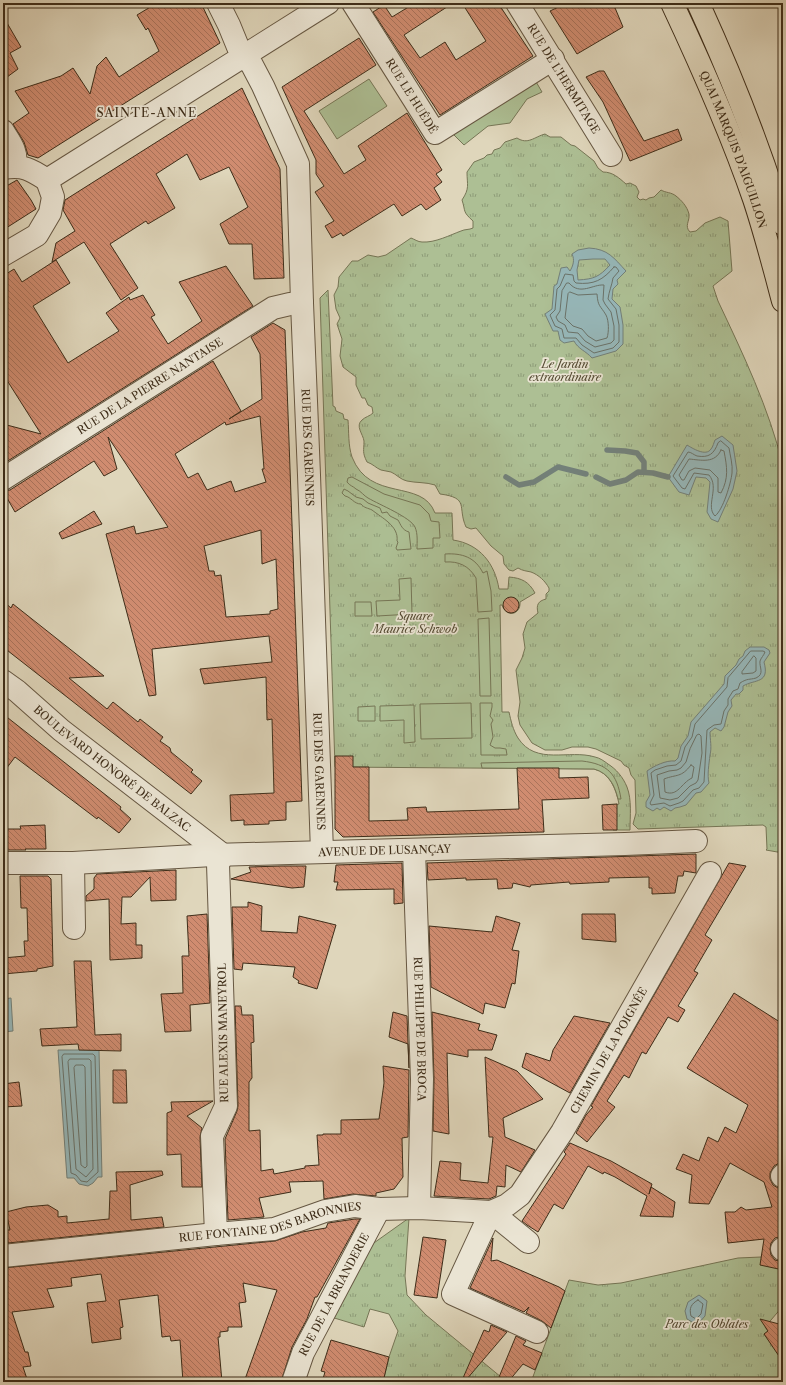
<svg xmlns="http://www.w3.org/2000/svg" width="786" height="1385" viewBox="0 0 786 1385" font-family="'Libre Caslon Text',serif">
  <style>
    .park { fill: url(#park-tufts); stroke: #767656 }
    .garden { fill: #adbf94; stroke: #767656 }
    .water { fill: #96b7b9; stroke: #738079; fill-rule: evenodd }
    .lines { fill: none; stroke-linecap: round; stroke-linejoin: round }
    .shore { stroke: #6a7269; stroke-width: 1 }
    .stream { stroke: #738079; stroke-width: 5.5 }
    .building { fill: url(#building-back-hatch); stroke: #3e2d19; fill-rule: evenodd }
    .minor-casing { stroke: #665742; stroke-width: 24 }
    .major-casing { stroke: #3e2d19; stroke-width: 24 }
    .minor { stroke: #eae4d3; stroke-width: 22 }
    .major { stroke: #dfd6bb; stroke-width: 22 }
    .labels { text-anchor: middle; stroke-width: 3.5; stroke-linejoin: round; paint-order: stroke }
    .street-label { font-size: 11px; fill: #3e2d19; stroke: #eae4d3 }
    .park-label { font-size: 11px; font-style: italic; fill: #544a32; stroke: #eae4d3 }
    .neighbourhood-label { font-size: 12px; letter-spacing: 1px; fill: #3e2d19; stroke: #eae4d3 }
  </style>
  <defs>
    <pattern id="park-tufts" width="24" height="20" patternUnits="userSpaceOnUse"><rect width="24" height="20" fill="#adbf94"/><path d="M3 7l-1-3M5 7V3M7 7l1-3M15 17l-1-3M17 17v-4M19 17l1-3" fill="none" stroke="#8e9c78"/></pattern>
    <pattern id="building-back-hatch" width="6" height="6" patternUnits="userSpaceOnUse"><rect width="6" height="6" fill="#d08c70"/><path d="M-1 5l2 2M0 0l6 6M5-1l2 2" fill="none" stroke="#aa735b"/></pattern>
  </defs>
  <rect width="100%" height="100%" fill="#dfd6bb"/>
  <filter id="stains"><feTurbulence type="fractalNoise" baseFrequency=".005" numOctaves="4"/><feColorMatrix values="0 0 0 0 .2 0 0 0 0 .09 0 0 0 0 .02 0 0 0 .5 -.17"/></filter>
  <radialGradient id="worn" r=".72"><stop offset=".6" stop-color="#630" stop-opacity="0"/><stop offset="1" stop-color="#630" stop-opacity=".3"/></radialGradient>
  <!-- park -->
  <g class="park">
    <path d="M545,134L550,137H561L571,145L575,146L594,161L598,168L603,172C613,172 619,178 626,184L630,183L636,186L639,192L637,197L640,200L643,199L646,200L649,198L654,197L661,190C666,193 671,192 676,196C681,200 687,206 689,214C690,221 684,226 690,232L696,231L705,223L720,217L728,221L732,271L713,286L718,301C743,354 769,408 783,466V853L766,850L767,849L766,827L763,825L638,829L633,824L636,813L635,780L631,775L629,768L624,765L621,761L596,749L588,747H572L562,750H545L532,743L520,725L518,716L520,702L516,670L522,658L525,648L523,634L527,622L538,613C536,605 538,601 546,599V594L549,591V588C545,581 539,575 531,572C527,571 523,571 518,568L513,571L509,570L504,564L503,556L491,546L476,528L471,529L466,527C457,507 470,498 440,494L435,485C426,482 416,483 407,481C401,480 396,474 391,472C388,471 384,471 381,470C376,468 373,464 367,462C362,452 364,451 364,441C363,434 355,426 362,420C365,417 370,416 373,413L372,407L368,405L365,398H362L356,385V377L343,367L340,356L342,339L337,324L340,318L336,309L334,295L338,287L339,277L352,261H358L368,255L378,257L386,255L411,238C414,239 418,242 422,242C435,243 450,235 461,231C465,229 469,230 473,228V221C462,211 466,212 462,200C470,188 467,185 467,172L474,162L484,158L487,155L492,154L494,150L500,148L505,142L517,138C528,145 534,137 545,134Z"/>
    <path d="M328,290L333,406L335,407L336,411L343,414L344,419L348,420C349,432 348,445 352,457C370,503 422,478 435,513H452L453,540C480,544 495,564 499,589H508L509,577C522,578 529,582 535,593L520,602C521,615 506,618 502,605H500L502,712H509C511,721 513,730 518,738C536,766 569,749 595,757C600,758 604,761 608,764C616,769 623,777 627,787C632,800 630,816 630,830H613L612,805L619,804C616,789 610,773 594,769L335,767L320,298Z"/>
    <path d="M409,1218L405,1276L407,1295L426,1315L507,1382H383L389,1357L398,1331L389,1314L370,1309L364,1327L331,1317L371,1245Z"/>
    <path d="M761,1257L783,1262V1306L765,1327L768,1331L764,1334L783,1356V1382H531L569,1280L598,1285L621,1283L738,1258Z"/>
  </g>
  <!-- garden -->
  <g class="garden">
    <path d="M369,79L387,106L337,139L319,111Z"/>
    <path d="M535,80L542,92L527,99L510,123L488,126L464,145L451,132Z"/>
    <path d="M352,477L384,494L420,505L429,514L431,521L439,522L440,538H433V548L417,549C417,542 418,534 415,527C410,517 380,505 368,498C364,496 361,491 356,489C353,486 350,486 347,482L348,478Z"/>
    <path d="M344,489L348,491L356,497L363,499L368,503L380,508L382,513L387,512L390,516L398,520C401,525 402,530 409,532L411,549L397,550L396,548L398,542L397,541C399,526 382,518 372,510C368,508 364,508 361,504C354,504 351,497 345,496L342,493Z"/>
    <path d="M445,554C462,553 475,557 483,573L487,571L491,591L492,611L478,612L476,578C469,566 459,561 445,562Z"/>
    <path d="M411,578L412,614L377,616L376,601L400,600L399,579Z"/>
    <path d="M355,602H371L372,616H355Z"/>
    <path d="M489,618L491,696H480L478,619Z"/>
    <path d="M471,703L472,738L421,739L420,704Z"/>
    <path d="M480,703H492V707L490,716L493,720L491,724L493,737L490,745L495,748H500L506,749L507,755H481Z"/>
    <path d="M414,705L415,742L404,743V720L380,721V706Z"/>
    <path d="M375,706V721H358V707Z"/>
    <path d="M582,761C608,764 617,774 621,799H618C615,786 609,773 594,769L482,768L481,763Z"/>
  </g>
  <!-- water -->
  <g class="water">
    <path d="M589,248C608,249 614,258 626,271L617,280L618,284L613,289L612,299L620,307L623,325V344L616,351L592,358C586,351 578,349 574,341L564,343L560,340L558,331H553L545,314L552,309L554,286L557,284L561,268L567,267L570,271C573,266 575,260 572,254L578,250ZM593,259H605L610,265C599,277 594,279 578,280L577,270L579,260Z"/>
    <path d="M722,436L733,445L737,471L733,489L718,522L711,519L707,512L710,482L706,478L696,477L689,495L679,492L668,477L687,445C692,448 706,457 711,449C713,447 714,442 715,440Z"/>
    <path d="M750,647H764L769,650L770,653L764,662C770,684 755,679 743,686V690L739,694H736L731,700L732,706L728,712L724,727L721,731L715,728L710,732C710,740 712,747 710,755C709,764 707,775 709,783L701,792L696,793L686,805L680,807L675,808L671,811L664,807L660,810L657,808L653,811L646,807V802L650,795L647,771C654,766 666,760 675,761L678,758L681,746L688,736L691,722L724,684L725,676L736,665L739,659L743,656L745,651Z"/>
    <path d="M11,998L13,1031L3,1032V999Z"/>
    <path d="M58,1050H99L102,1177H98L93,1183L88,1186L79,1184L74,1178H67Z"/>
    <path d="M699,1295L707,1301L705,1316L697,1325L687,1319L685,1311L688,1302Z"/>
  </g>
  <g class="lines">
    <!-- shore -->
    <g class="shore">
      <path d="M614,267H616L619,271L613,278C612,285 609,291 608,299L616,309L619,325V342L613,348L594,353L582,345L576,338H564L562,329L555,326L550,315L555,310L557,289L560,286L565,274L573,275L574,281L576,283C594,285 603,280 614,267Z"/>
      <path d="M567,283H569C580,296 593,284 604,285L603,300L605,304L611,312L614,326V340L611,343L595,347L585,341L578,333L568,332L565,325L558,321L556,317L560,311L562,291Z"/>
      <path d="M570,292L578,295L597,294C598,307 600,305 606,315C609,321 609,332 607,338L596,341L588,336L582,329L573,326L565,318L568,294Z"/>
      <path d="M721,441L729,448C730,455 733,465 732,473C731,483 723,510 715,516C705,506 720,488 709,475L694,473L685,489L682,488L673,476L688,452C691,452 694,455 697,456C709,458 714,454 718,443Z"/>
      <path d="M721,450L724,451C727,467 729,478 721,493L718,492V478L710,470L695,468L689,471L684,480H682L679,475L689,459C701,460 715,464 721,450Z"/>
      <path d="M751,651H763L765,652C764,655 761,658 760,661C759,667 765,674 756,678C749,680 748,678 740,683L738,689L733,691L728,699V705L724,711L721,724L714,725L707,730L704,782L699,788L693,790L683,801L679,803L670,806L664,803L651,805L650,803L654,795L651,773L655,770L667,766L676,765L681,761L685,747L692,737L695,724L727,687L728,678Z"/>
      <path d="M754,656L756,658V671L753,673L742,674V672Z"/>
      <path d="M697,735L699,734L701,736L702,753L698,780L696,783L690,786L678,798L670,800L660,798L657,775L669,771L677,770L681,768L686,762L690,749Z"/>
      <path d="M691,765L694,767L692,778C681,783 678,797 665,792L664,779C677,774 681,778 691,765Z"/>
      <path d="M64,1054H93L95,1056L98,1172L87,1182L81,1181L76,1175L71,1173L62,1057Z"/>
      <path d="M70,1059H89L91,1061L93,1169L86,1177L76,1169L68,1062Z"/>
      <path d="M76,1065H83L85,1067L87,1166L85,1168L81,1165L74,1068Z"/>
      <path d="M698,1300L703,1304L701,1314L696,1319L691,1316C689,1308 691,1304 698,1300Z"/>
    </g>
    <!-- stream -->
    <g class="stream">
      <path d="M607,450L625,451L637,453L644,462V472"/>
      <path d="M506,477L519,485L534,482L558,467L586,474"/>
      <path d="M596,477L610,484L626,480L638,472L653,473L668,477"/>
    </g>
  </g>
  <!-- building -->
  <g class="building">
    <path d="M157,3H201L220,43L38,158L28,155L24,142L13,124L29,113L15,91L61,76L73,68L90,94L97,66L106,57L119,77L159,51L148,28L146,30L137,15Z"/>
    <path d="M415,3H453L404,35L420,58L445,42L456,60L486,41L462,3H498L533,56L440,115L373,12L384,5L392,17Z"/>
    <path d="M567,3H613L623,27L577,54L550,11Z"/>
    <path d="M3,16L21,47L10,53L18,69L3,80Z"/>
    <path d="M359,38L376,65L304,111L344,174L366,160L358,146L407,113L442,170L436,174L442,182L434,188L441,200L426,210L421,204L402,216L394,204L343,236L341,233L332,238L325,226L334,221L315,192L324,186L316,174V160L282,87Z"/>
    <path d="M599,71H604L644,141L678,129L682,140L630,161L603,102L586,77Z"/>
    <path d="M242,88L280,169L284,278L254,279L252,244H229L220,224L248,207L229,167L200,180L187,154L156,174L175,208L148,224L146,221L110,244L138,288L121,300L84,242L52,262L56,243L75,231L63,210L65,200Z"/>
    <path d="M17,180L31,200L36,209L3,230V188Z"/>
    <path d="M56,260L70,283L33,306L68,363L119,331L106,313L129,297L130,300L143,295L155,315L151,317L168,344L202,321L179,282L226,266L253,306L3,464V424L41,434L3,374V276L14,269L22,282Z"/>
    <path d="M273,323L285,330L302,801L286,802V820L269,821V824L244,825V820L231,821L230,795L274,793L272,719L267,720L266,677L204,684L200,669L272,662L269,636L152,649L156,695L149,696L106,534L134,526L136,534L168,527L108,437L117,469L104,476L94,461L15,512L3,491L10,490L213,361L241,411L229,419L262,399L260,354L251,337ZM260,416L264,469H262L266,482L235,492L231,481L207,490L198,473L188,478L175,454L225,422L226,425ZM261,530L262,564L276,559L278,609L270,611V614L226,617L221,575L215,576L214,571H209L204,546Z"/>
    <path d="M94,511L102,524L62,539L59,533Z"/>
    <circle cx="511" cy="605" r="8"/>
    <path d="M3,601L11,608L13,604L104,676L69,678L107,709L113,702L138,722L140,719L163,737L160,741L170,748L171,752L193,770L191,772L202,781L191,794L3,647Z"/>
    <path d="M3,714L121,807L120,809L131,819L119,833L98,817L97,819L15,757L3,773Z"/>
    <path d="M335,756H353V767H369V821L408,820L407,808L426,807L427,812L519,809L517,768H559V778L588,777L589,798L542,800L544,832L343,837L335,829Z"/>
    <path d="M617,804V830H603L602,805Z"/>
    <path d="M45,825L46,849H25L26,850H3V829H21L20,826Z"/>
    <path d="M696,854V873L684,871L683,876H678L675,893L652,894V888H649V877L609,878V882L570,884L569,882L531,885L530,887L513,883L512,888L498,889L497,879L466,880V878L428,880L427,863Z"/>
    <path d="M402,863L403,903L394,904V889L336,890L338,882H334L336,865Z"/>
    <path d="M729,863L746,866L705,935L712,940L694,971L698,973L678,1006L685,1010L678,1022L668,1017L646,1054L642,1052L629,1078L624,1075L607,1101L615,1107L587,1142L576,1133L586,1115L593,1107L591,1106Z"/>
    <path d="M281,866H306L304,887L292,888L231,879L251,872L249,867Z"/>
    <path d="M176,870V900L151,901L150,877L131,897H122L121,924L136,923V945H142V958L110,960L109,899L86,901V896L94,889V878L97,874Z"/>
    <path d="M20,876H48L51,879L53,966L37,969V971L3,974V958L25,956L24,941H28L27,908H21Z"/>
    <path d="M248,902L262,906L261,931L297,933L299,916L336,925L317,989L298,983L299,981L293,977L295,967L243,963L242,970L234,969L232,907H248Z"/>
    <path d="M207,914L210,1003L190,1005L191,1031L165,1032L161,994L183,993L182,956H189L187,916Z"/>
    <path d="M582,914H615L616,942L582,939Z"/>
    <path d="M496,916L520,923L512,950L519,951L515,984L512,983L505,1008L485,1003L483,1014L431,987L429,926L492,932Z"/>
    <path d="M74,961H91L95,1035L121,1034V1051L79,1050L78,1044L42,1046L40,1029L77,1027Z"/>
    <path d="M734,993L783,1024V1163H779L774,1166L770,1173V1179L773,1185L778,1188H783V1236L775,1238L771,1243L770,1249L771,1255L775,1260L783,1262V1270L760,1265L764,1239L728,1243L725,1212H735L741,1207L746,1210L772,1207L764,1182L730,1163L709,1204L689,1203L692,1175L676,1169L683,1154L699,1161L708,1137L718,1142L725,1127L736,1133L748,1105L687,1068Z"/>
    <path d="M235,1006H241L242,1015H253L254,1042L251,1043L252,1078L249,1082V1131L260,1130L261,1171L273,1169L274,1174L305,1168V1166L319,1165L317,1135H323V1134H341V1120L379,1119L384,1083L383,1066L409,1070L408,1137L402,1138L403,1177L394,1189L376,1193V1196L353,1194L324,1199L323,1181L289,1182L291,1192L259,1198L264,1217L228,1220L225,1139L237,1111L238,1106Z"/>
    <path d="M393,1012L407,1016L409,1068L408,1044L389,1037Z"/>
    <path d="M432,1012L480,1024L478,1030L497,1035L492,1050H468V1057L447,1053L449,1134L433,1131L434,1079Z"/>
    <path d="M574,1016L610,1023L570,1093L522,1067L526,1053L550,1061L553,1050Z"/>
    <path d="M485,1057L517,1071L543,1099L503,1118L505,1137L535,1150L521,1172L506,1165L505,1187L497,1186L496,1196L489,1199L434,1196L440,1161L461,1163L460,1180L488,1183L493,1137H489Z"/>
    <path d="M113,1070H126L127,1103H113Z"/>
    <path d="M19,1082L22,1106L3,1107V1084Z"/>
    <path d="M213,1101L187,1116L202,1128L200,1137L202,1187H182L181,1154L167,1155V1113L172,1111L171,1102Z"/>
    <path d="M570,1143L611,1161L652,1184L649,1194L651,1187L675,1202L673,1217L640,1216L647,1196L615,1177L604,1172L603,1174L588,1166L563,1209L554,1204L538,1232L527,1225L522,1221L566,1154L564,1152Z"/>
    <path d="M162,1171L163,1175L130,1185L131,1220L162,1217L164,1227L8,1243L6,1230H10L6,1212L26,1207L48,1205L58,1211V1217L67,1216V1223L109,1219L110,1191H117L116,1172Z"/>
    <path d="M355,1219H360L317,1297H315L307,1319L292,1347L281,1382H244L277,1290L243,1283L246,1302L239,1303L242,1327H228V1331L220,1332V1337H218L222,1382H183L180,1340L171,1341L170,1336L162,1337L158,1295L119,1300L123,1327L120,1328L121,1339L92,1343L87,1303L106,1301L101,1274L71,1278L72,1286L47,1289L54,1307L12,1312L25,1352H28L31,1366L23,1367L28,1382H3V1268L275,1241L302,1232L326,1228L328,1223Z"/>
    <path d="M423,1237L446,1240L437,1298L414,1295Z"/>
    <path d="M493,1238L491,1261L497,1260L559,1287L565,1291L551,1328L542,1321L526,1313L529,1307L524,1312L470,1288Z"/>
    <path d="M760,1319L779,1324L783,1331V1362L764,1334L768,1331Z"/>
    <path d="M491,1325L507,1332L466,1380L463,1378L484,1330L489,1332Z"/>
    <path d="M516,1336L526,1341L523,1345L542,1353L535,1370L523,1364L508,1382H497Z"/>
    <path d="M331,1340L389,1357L383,1382H322L325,1372L321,1371Z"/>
  </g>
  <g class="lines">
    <!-- minor casing -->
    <g class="minor-casing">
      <g id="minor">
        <path id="s1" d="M218,3L229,25L238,47L252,65L263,86L298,164L302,303L309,475L322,852"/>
        <path id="s2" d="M353,3L435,133L553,59"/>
        <path id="s3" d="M517,3L611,155"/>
        <path d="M3,131C10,142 19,153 14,167"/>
        <path d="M3,168C24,165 30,169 47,180"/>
        <path d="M47,180L328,3"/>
        <path d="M3,255L37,235L50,213L53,197L47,180"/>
        <path id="s4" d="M3,479L273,308L290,304L302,303"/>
        <path id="s5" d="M3,681L17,691L61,730L223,855"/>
        <path id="s6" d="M414,850L422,1079L419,1208"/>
        <path id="s7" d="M3,863H73L213,855L625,844L696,841"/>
        <path d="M73,863L74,928"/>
        <path d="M782,1176L783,1175"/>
        <path d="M216,1234L212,1136L226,1106L218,864L223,855"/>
        <path d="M782,1249H783"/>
        <path id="s8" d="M3,1256L216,1234L274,1229L325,1211L355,1206L379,1209L419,1208L491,1212L528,1242"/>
        <path id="s9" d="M537,1332L453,1294L491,1212L507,1205L520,1195L562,1132L710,873"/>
        <path id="s10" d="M293,1382L303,1353L379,1209"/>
      </g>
    </g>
    <!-- major casing -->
    <g class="major-casing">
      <g id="major">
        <path id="s11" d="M672,3C702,67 731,132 754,199C765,232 774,267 783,301"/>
        <path d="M698,3C731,75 760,148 783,224"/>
      </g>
    </g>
    <!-- minor -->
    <use href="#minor" class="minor"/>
    <!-- major -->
    <use href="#major" class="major"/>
  </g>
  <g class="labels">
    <!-- street labels -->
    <g class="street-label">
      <text dy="4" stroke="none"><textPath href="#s3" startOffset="89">RUE DE L'HERMITAGE</textPath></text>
      <text dy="4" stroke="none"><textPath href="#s2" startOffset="110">RUE LE HUÉDÉ</textPath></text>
      <text dy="4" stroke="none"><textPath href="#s11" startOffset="159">QUAI MARQUIS D'AIGUILLON</textPath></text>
      <text dy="4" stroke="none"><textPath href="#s4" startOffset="174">RUE DE LA PIERRE NANTAISE</textPath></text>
      <text dy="4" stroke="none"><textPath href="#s1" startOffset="464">RUE DES GARENNES</textPath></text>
      <text dy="4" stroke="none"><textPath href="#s5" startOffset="140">BOULEVARD HONORÉ DE BALZAC</textPath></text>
      <text dy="4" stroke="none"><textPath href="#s1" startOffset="788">RUE DES GARENNES</textPath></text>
      <text dy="4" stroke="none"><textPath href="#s7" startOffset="382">AVENUE DE LUSANÇAY</textPath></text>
      <text dy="4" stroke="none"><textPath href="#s6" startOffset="179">RUE PHILIPPE DE BROCA</textPath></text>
      <text transform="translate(223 1033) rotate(-91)" y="4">RUE ALEXIS MANEYROL</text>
      <text dy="4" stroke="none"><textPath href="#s9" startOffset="386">CHEMIN DE LA POIGNÉE</textPath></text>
      <text dy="4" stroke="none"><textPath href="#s8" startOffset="270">RUE FONTAINE DES BARONNIES</textPath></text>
      <text dy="4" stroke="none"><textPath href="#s10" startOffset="97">RUE DE LA BRIANDERIE</textPath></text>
    </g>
    <!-- park labels -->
    <g class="park-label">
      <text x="565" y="368">Le Jardin<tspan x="565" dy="13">extraordinaire</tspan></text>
      <text x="415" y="620">Square<tspan x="415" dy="13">Maurice Schwob</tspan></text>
      <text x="707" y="1328">Parc des Oblates</text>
    </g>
    <!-- neighbourhood labels -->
    <g class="neighbourhood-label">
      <text x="147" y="117">SAINTE-ANNE</text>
    </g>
  </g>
  <!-- margin -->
  <rect width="786" height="1385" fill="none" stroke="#dfd6bb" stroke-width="16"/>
  <rect x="4" y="4" width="778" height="1377" fill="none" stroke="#3e2d19" stroke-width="2"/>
  <rect x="8" y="8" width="770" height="1369" fill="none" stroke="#3e2d19"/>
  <rect width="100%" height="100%" filter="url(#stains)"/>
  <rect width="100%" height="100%" fill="url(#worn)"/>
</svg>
